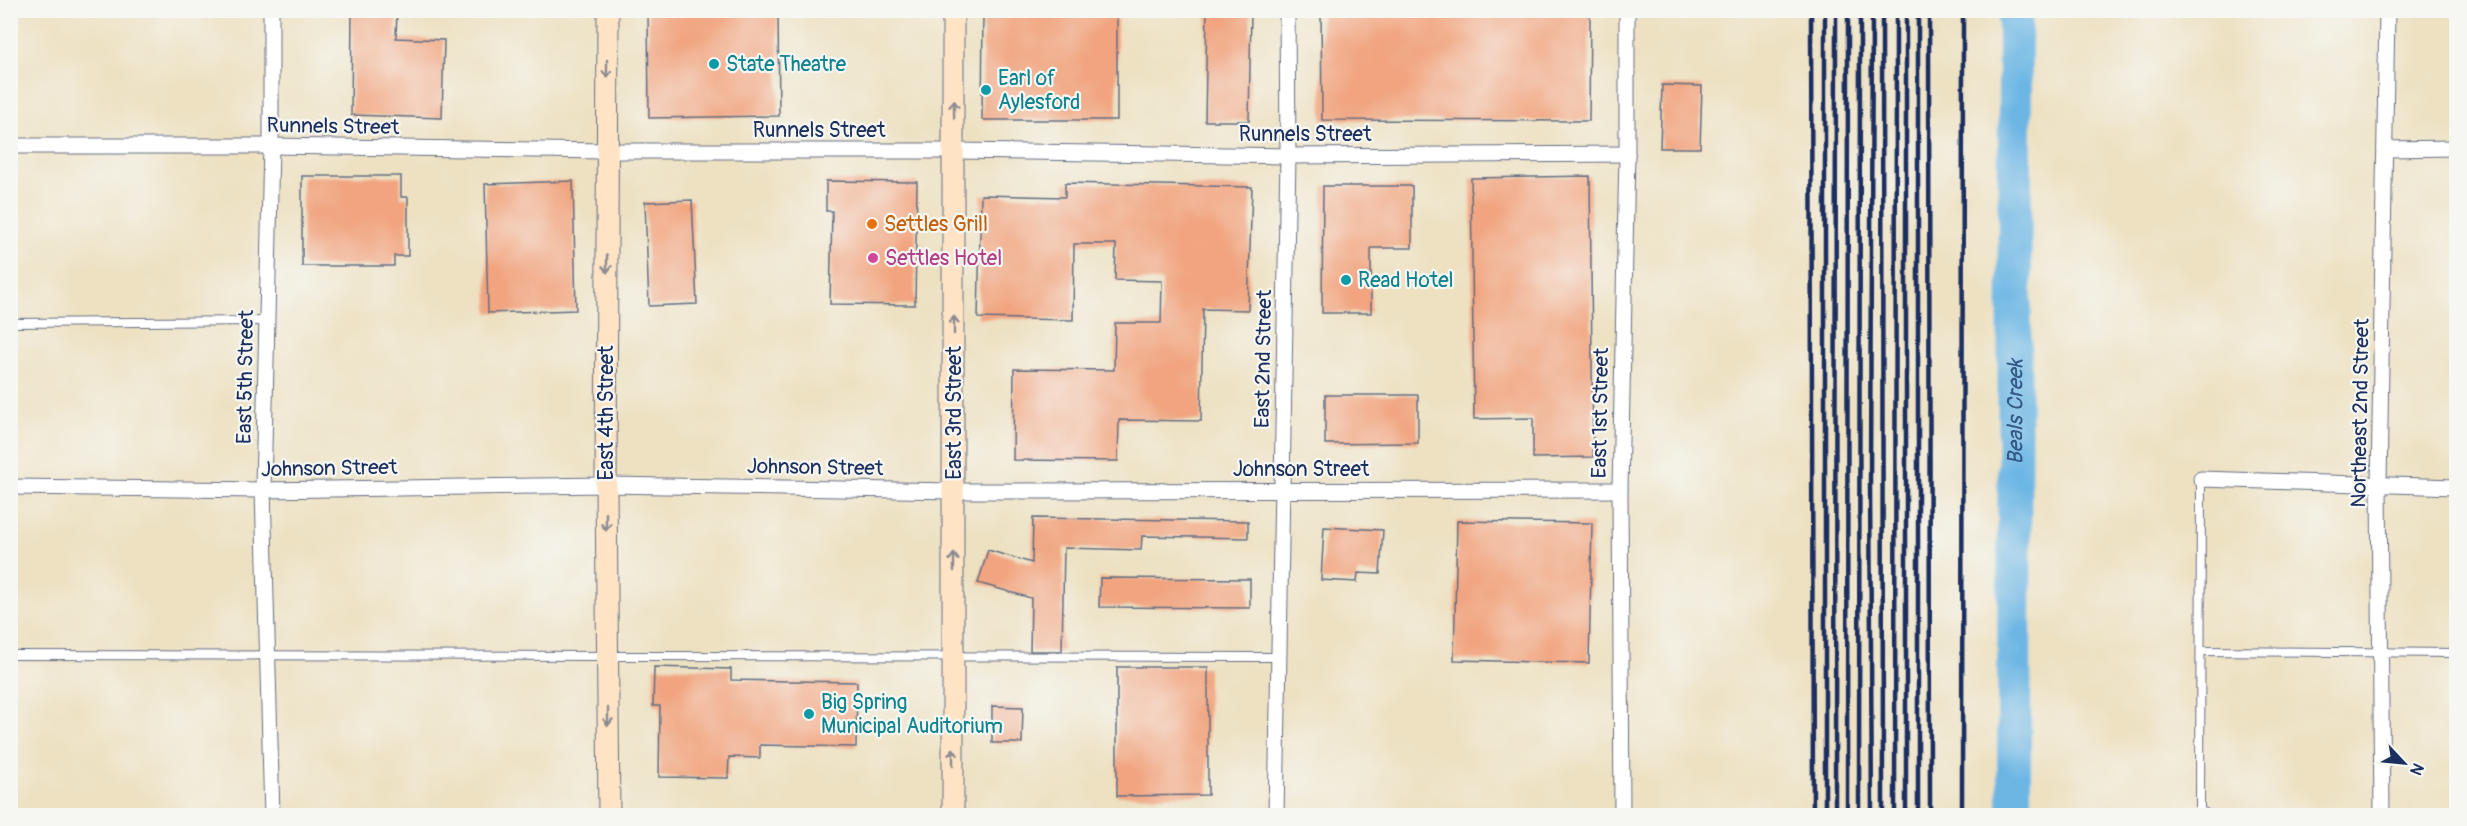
<svg xmlns="http://www.w3.org/2000/svg" width="2467" height="826" viewBox="0 0 2467 826" font-family="Pangolin,sans-serif">
  <style>
    .lines { fill: none; stroke-linecap: round; stroke-linejoin: round }
    .river { stroke: #6cb6e4; stroke-width: 34 }
    .building { fill: #f1a47f }
    .lane-casing { stroke: #646d81; stroke-width: 10 }
    .street-casing { stroke: #646d81; stroke-width: 17 }
    .secondary-casing { stroke: #646d81; stroke-width: 23 }
    .lane { stroke: #fff; stroke-width: 8 }
    .street { stroke: #fff; stroke-width: 15 }
    .secondary { stroke: #fee4c5; stroke-width: 21 }
    .rail { stroke: #1b2f5e; stroke-width: 4.5 }
    .oneway { stroke: #8c8a92 }
    .culture-dot { fill: #0f9aa8; stroke: #f6f6f2; stroke-width: 2 }
    .food-dot { fill: #e8710a; stroke: #f6f6f2; stroke-width: 2 }
    .hotel-dot { fill: #d1479c; stroke: #f6f6f2; stroke-width: 2 }
    .labels { text-anchor: middle; stroke-width: 4.5; stroke-linejoin: round; paint-order: stroke }
    .culture-label { font-size: 21px; fill: #0d838f; stroke: #f6f6f2; text-anchor: start }
    .street-label { font-size: 21px; fill: #1b2f5e; stroke: #f6f6f2 }
    .food-label { font-size: 21px; fill: #c56008; stroke: #f6f6f2; text-anchor: start }
    .hotel-label { font-size: 21px; fill: #b23c85; stroke: #f6f6f2; text-anchor: start }
    .water-label { font-size: 22px; font-style: italic; fill: #335886; stroke: #f6f6f2 }
  </style>
  <rect width="100%" height="100%" fill="#f6f6f2"/>
  <filter id="ink" filterUnits="userSpaceOnUse"><feTurbulence type="fractalNoise" baseFrequency=".0167" numOctaves="2"/><feDisplacementMap in="SourceGraphic" scale="12" xChannelSelector="R" yChannelSelector="G"/><feConvolveMatrix kernelMatrix="1 2 1 2 8 2 1 2 1" color-interpolation-filters="sRGB"/></filter>
  <filter id="wash" filterUnits="userSpaceOnUse"><feTurbulence type="fractalNoise" baseFrequency=".008" numOctaves="4" result="noise"/><feDisplacementMap in="SourceGraphic" scale="24" xChannelSelector="R" yChannelSelector="G"/><feGaussianBlur stdDeviation="1.35" result="paint"/><feColorMatrix in="noise" values="0 0 0 0 0 0 0 0 0 0 0 0 0 0 0 0 0 1.4 0 .05"/><feComposite in="paint" operator="in"/></filter>
  <g filter="url(#wash)">
    <rect width="100%" height="100%" fill="#ede1c2"/>
    <g class="lines">
      <!-- river -->
      <path class="river" id="s1" d="M2014,816L2015,10"/>
    </g>
    <g id="blocks">
      <!-- building -->
      <g class="building">
        <path d="M352,10H397L396,38L444,40L442,118L351,115Z"/>
        <path d="M648,10H778L779,116L649,118Z"/>
        <path d="M983,10H1117V120H982Z"/>
        <path d="M1207,10H1251L1249,121H1205Z"/>
        <path d="M1321,10H1590L1589,121L1322,120Z"/>
        <path d="M1662,85L1702,86L1700,148H1660Z"/>
        <path d="M302,176H401V197H408V256H394V266H302Z"/>
        <path d="M1590,176L1593,457L1533,458V418L1474,419L1471,178Z"/>
        <path d="M573,181L576,310L488,313L485,184Z"/>
        <path d="M826,181L917,182L915,305L830,304L832,211H826Z"/>
        <path d="M1065,183L1252,187L1248,310L1203,309L1201,421L1119,420L1118,461L1013,460L1014,369L1114,370L1115,323H1161L1162,281L1115,280L1116,244H1074L1073,320L978,318L981,195L1065,197Z"/>
        <path d="M1323,186H1412V248H1371V313H1322Z"/>
        <path d="M692,200L697,304L649,306L645,202Z"/>
        <path d="M1325,395H1418V443L1325,444Z"/>
        <path d="M1033,518L1248,521V538L1142,536L1141,550L1064,548L1062,651H1030L1031,598L978,583L988,550L1032,563Z"/>
        <path d="M1457,521L1592,523L1589,663L1454,660Z"/>
        <path d="M1324,527L1383,530L1380,574L1358,573L1357,582L1321,580Z"/>
        <path d="M1100,578L1250,579V608L1099,607Z"/>
        <path d="M654,667L731,669V680L857,682L856,747L760,745V758L729,757L728,778L659,777L660,706H653Z"/>
        <path d="M1117,667H1208V795L1117,796Z"/>
        <path d="M992,706L1023,707L1022,743H992Z"/>
      </g>
    </g>
  </g>
  <g filter="url(#ink)">
    <use href="#blocks" fill-opacity="0" stroke="#646d81" stroke-width="1.5"/>
    <g class="lines">
      <!-- lane casing -->
      <g class="lane-casing">
        <g id="lane">
          <path d="M10,323L267,321"/>
          <path d="M2201,651L2456,653"/>
          <path d="M10,655L1279,657"/>
          <path d="M2200,816L2201,479"/>
        </g>
      </g>
      <!-- street casing -->
      <g class="street-casing">
        <g id="street">
          <path d="M271,10V146L263,490L272,816"/>
          <path d="M10,146H271L607,151H955L1288,156L1627,154"/>
          <path d="M2385,149L2456,148"/>
          <path d="M2201,479L2456,487"/>
          <path d="M10,487L263,490L606,485L954,491L1620,490"/>
          <path d="M2200,815L2204,816"/>
          <path d="M1276,816L1288,156L1287,10"/>
          <path d="M1622,816L1620,490L1627,154V10"/>
          <path d="M2382,816L2379,484L2387,10"/>
        </g>
      </g>
      <!-- secondary casing -->
      <g class="secondary-casing">
        <g id="secondary">
          <path d="M608,10L606,485L609,816"/>
          <path d="M953,816V10"/>
        </g>
      </g>
      <!-- lane -->
      <use href="#lane" class="lane"/>
      <!-- street -->
      <use href="#street" class="street"/>
      <!-- secondary -->
      <use href="#secondary" class="secondary"/>
      <!-- rail -->
      <g class="rail">
        <path d="M1811,10L1813,816"/>
        <path d="M1825,10V816"/>
        <path d="M1882,10L1883,816"/>
        <path d="M1929,10L1930,816"/>
        <path d="M1835,816L1836,10"/>
        <path d="M1847,816L1848,10"/>
        <path d="M1859,816L1860,10"/>
        <path d="M1872,816L1870,482L1872,10"/>
        <path d="M1895,816L1896,10"/>
        <path d="M1906,816V10"/>
        <path d="M1918,816V10"/>
        <path d="M1962,816L1963,10"/>
      </g>
    </g>
    <!-- one-way arrows -->
    <defs><path id="oneway-shaft" d="M-6 0H5M1.5-3L5.5 0L1.5 3" fill="none" stroke-width="1.6" stroke-linecap="round" stroke-linejoin="round" transform="scale(1.5)"/></defs>
    <g class="oneway">
      <use href="#oneway-shaft" transform="translate(607 69) rotate(90)"/>
      <use href="#oneway-shaft" transform="translate(954 109) rotate(-91)"/>
      <use href="#oneway-shaft" transform="translate(607 264) rotate(90)"/>
      <use href="#oneway-shaft" transform="translate(954 325) rotate(-90)"/>
      <use href="#oneway-shaft" transform="translate(606 522) rotate(90)"/>
      <use href="#oneway-shaft" transform="translate(954 562) rotate(-90)"/>
      <use href="#oneway-shaft" transform="translate(608 717) rotate(90)"/>
      <use href="#oneway-shaft" transform="translate(953 757) rotate(-90)"/>
    </g>
  </g>
  <!-- markers -->
  <g class="culture-dot">
    <circle cx="714" cy="64" r="6"/>
    <circle cx="986" cy="90" r="6"/>
    <circle cx="1346" cy="280" r="6"/>
    <circle cx="809" cy="714" r="6"/>
  </g>
  <circle class="food-dot" cx="872" cy="224" r="6"/>
  <circle class="hotel-dot" cx="873" cy="258" r="6"/>
  <g class="labels">
    <!-- culture labels -->
    <g class="culture-label">
      <text x="726" y="71">State Theatre</text>
      <text x="998" y="85">Earl of<tspan x="998" dy="24">Aylesford</tspan></text>
      <text x="1358" y="287">Read Hotel</text>
      <text x="821" y="709">Big Spring<tspan x="821" dy="24">Municipal Auditorium</tspan></text>
    </g>
    <!-- street labels -->
    <g class="street-label">
      <text transform="translate(333 126) rotate(1)" y="7">Runnels Street</text>
      <text x="819" y="137">Runnels Street</text>
      <text x="1305" y="141">Runnels Street</text>
      <text transform="translate(1263 359) rotate(-89)" y="7">East 2nd Street</text>
      <text transform="translate(245 377) rotate(-89)" y="7">East 5th Street</text>
      <text transform="translate(606 413) rotate(-90)" y="7">East 4th Street</text>
      <text transform="translate(954 413) rotate(-90)" y="7">East 3rd Street</text>
      <text transform="translate(1600 413) rotate(-89)" y="7">East 1st Street</text>
      <text transform="translate(2360 413) rotate(-89)" y="7">Northeast 2nd Street</text>
      <text transform="translate(815 467) rotate(1)" y="7">Johnson Street</text>
      <text transform="translate(329 468) rotate(-1)" y="7">Johnson Street</text>
      <text x="1301" y="476">Johnson Street</text>
    </g>
    <!-- food labels -->
    <g class="food-label">
      <text x="884" y="231">Settles Grill</text>
    </g>
    <!-- hotel labels -->
    <g class="hotel-label">
      <text x="885" y="265">Settles Hotel</text>
    </g>
    <!-- water labels -->
    <g class="water-label">
      <text dy="8" stroke="none"><textPath href="#s1" startOffset="404">Beals Creek</textPath></text>
    </g>
  </g>
  <!-- margin -->
  <rect width="2467" height="826" fill="none" stroke="#f6f6f2" stroke-width="36"/>
  <!-- north arrow -->
  <g transform="translate(2404 763) rotate(116)" stroke="#f6f6f2" stroke-width="4.5" paint-order="stroke">
  <path d="M0-4.5L10 22L0 15L-10 22Z" fill="#1b2f5e"/>
  <text y="-9" font-size="16" font-weight="bold" text-anchor="middle" fill="#1b2f5e">N</text>
  </g>
</svg>
